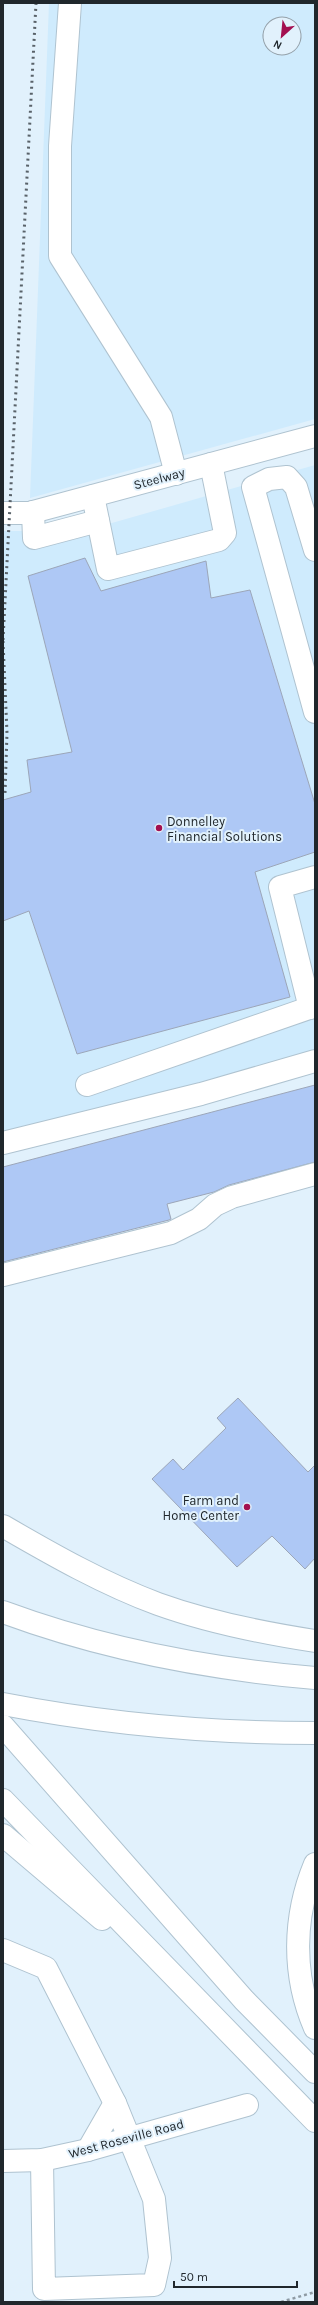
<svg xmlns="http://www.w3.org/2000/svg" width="318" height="2305" viewBox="0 0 318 2305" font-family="Karla,sans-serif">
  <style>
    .built { fill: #cfebfd; fill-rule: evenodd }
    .building { fill: #aec8f5; stroke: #9ca6b8 }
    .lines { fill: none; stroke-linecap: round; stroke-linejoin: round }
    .minor-casing { stroke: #afc3d0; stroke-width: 24 }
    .highway-casing { stroke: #afc3d0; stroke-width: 24 }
    .path { stroke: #8f9ba4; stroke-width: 2.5; stroke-dasharray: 3 3; stroke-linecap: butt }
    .minor { stroke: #fff; stroke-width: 22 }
    .highway { stroke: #fff; stroke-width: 22 }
    .rail { stroke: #596269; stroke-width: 3; stroke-dasharray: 2 4; stroke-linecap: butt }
    .poi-dot { fill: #a30f50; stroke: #e1f1fc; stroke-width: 1.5 }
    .labels { text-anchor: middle; stroke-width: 4; stroke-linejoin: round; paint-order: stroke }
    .street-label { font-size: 13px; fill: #20272c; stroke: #e1f1fc }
    .poi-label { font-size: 13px; fill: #20272c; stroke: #e1f1fc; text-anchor: start }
  </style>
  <rect width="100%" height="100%" fill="#e1f1fc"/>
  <!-- built -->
  <g class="built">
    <path d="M49,3H315V419L30,498ZM270,24H294V48H270Z"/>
    <path d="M315,465V1054L3,1137V531H84Z"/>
  </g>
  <!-- building -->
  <g class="building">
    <path d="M85,558L101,591L206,561L211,598L250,590L315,804V852L255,872L290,997L77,1054L29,911L3,921V800L31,792L27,760L72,752L28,576Z"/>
    <path d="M315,1085V1162L229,1185L214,1192L167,1204L171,1219L169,1220L3,1262V1167Z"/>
    <path d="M238,1398L308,1472L315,1465V1558L305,1569L272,1536L237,1567L152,1479L173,1459L183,1470L226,1428L217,1418Z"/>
  </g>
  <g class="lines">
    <!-- minor casing -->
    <g class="minor-casing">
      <g id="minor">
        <path d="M70,3L60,146V256L161,417L176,474"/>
        <path d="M93,496L108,569L219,540L225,533L211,464"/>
        <path d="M33,512L34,538L98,521"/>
        <path d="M3,513H29L315,436"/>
        <path d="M315,550L296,487L287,477L269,479L253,487L315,712"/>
        <path d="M310,1008L280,887L315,877"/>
        <path d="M87,1085L315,1006"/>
        <path d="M3,1143L201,1094L315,1061"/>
        <path d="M3,1275L171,1233L199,1219L215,1205L232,1197L315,1174"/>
        <path d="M3,1950L46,1968L115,2103"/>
        <path d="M42,2160L44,2289L154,2285L160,2258L154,2199L115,2103L88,2150"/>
        <path d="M3,2161L42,2160L88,2150L247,2105"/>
      </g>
    </g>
    <!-- highway casing -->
    <g class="highway-casing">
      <g id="highway">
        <path d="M3,1526C53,1555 104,1584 158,1604C208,1622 263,1633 315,1641"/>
        <path d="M3,1612C103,1649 209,1669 315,1678"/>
        <path d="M3,1704C106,1724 210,1733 315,1733"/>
        <path d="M3,1726L244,2000L315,2072"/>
        <path d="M3,1800L315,2121"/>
        <path d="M3,1835L102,1919"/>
        <path d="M315,1864C293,1917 292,1975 315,2028"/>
      </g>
    </g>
    <!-- path -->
    <path class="path" d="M281,2302L315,2292"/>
    <!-- minor -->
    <use href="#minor" class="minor"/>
    <!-- highway -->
    <use href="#highway" class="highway"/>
    <!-- rail -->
    <g class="rail">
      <path d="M3,640L36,3"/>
      <path d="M3,641L7,733L5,793"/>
    </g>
  </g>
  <!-- markers -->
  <g class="poi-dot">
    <circle cx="159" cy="828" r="4"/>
    <circle cx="247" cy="1507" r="4"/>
  </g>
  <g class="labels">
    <!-- street labels -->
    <g class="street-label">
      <text transform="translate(159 478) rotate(-15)" y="5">Steelway</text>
      <text transform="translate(126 2138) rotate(-15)" y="5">West Roseville Road</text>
    </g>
    <!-- poi labels -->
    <g class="poi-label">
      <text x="167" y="826">Donnelley<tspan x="167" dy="15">Financial Solutions</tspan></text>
      <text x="239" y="1505" text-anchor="end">Farm and<tspan x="239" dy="15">Home Center</tspan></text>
    </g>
  </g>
  <!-- border -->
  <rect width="318" height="2305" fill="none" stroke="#20272c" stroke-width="8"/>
  <!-- north arrow -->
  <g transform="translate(282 36) rotate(207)"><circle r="19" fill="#e1f1fc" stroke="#94a0a9"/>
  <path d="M0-3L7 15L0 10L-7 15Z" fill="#a30f50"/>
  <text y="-6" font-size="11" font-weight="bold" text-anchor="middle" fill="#20272c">N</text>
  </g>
  <!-- scale -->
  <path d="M174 2281v6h123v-6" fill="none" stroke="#20272c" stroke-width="2"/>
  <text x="180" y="2281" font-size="12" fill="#20272c" stroke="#e1f1fc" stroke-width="3" paint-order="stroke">50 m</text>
</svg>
